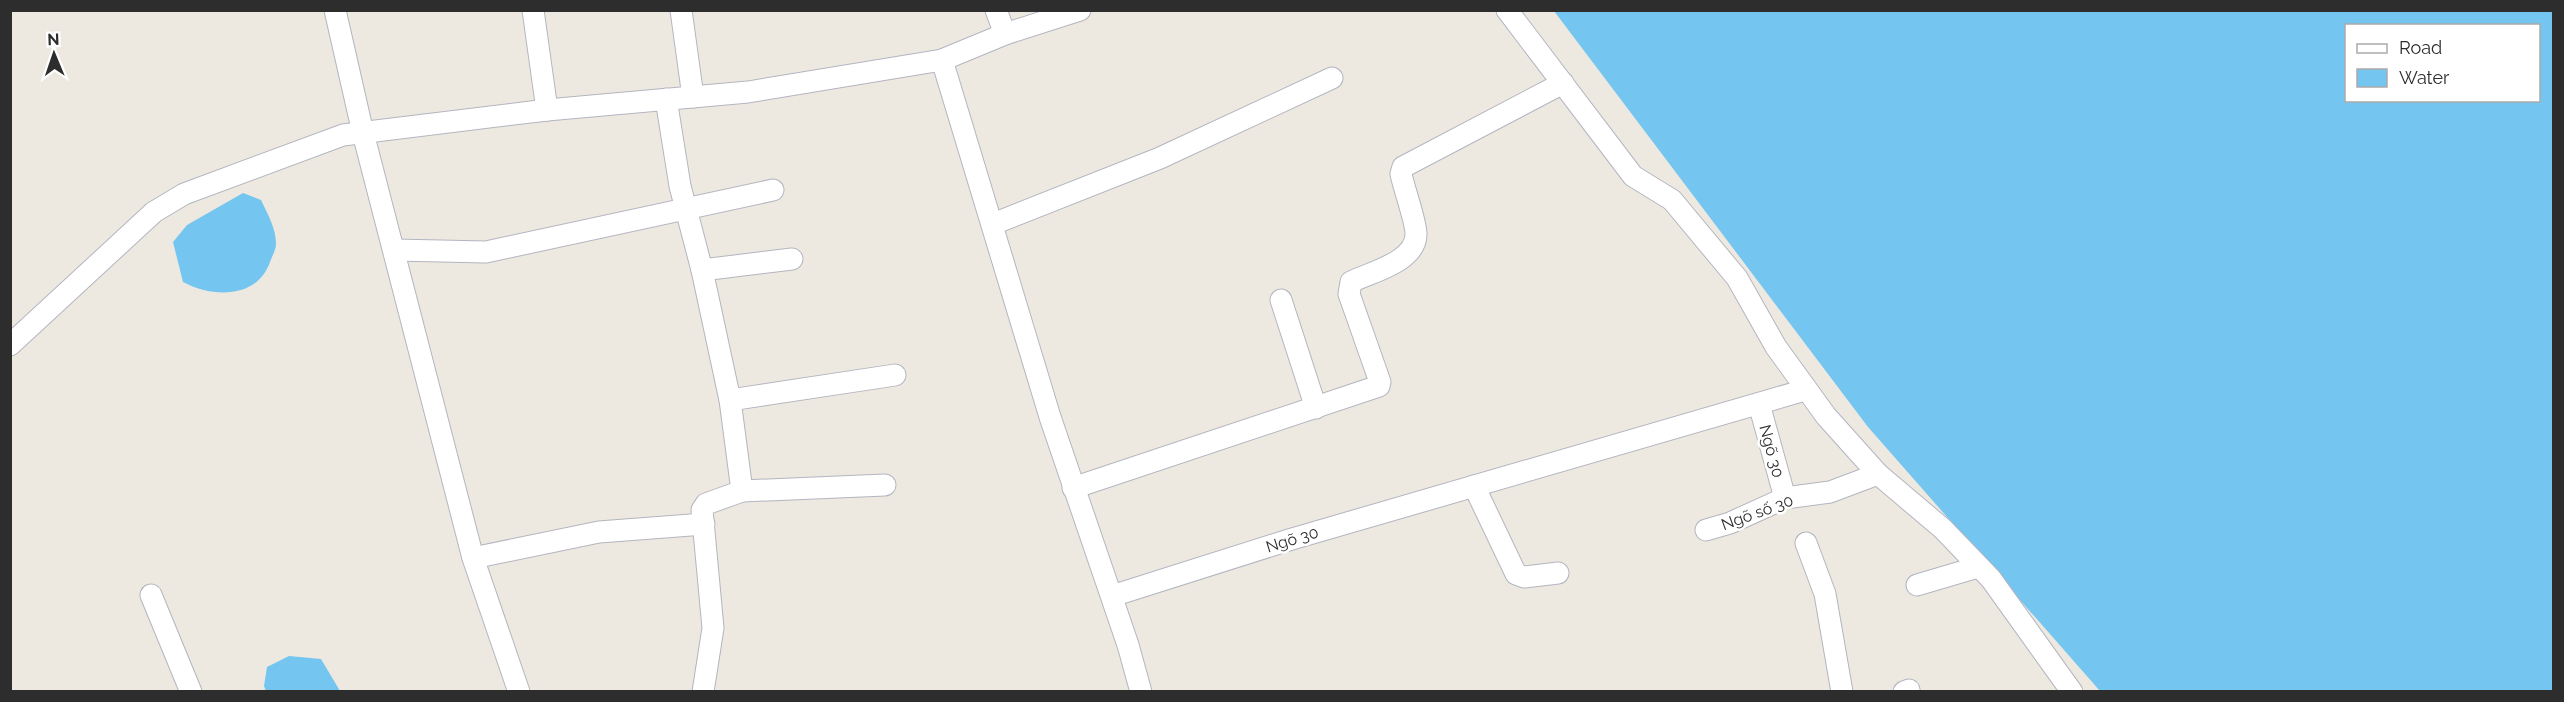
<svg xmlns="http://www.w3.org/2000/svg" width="2564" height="702" viewBox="0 0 2564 702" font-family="Raleway,sans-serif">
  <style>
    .water { fill: #74c5f0; fill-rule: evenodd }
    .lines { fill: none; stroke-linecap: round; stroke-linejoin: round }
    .street-casing { stroke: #b3b5c0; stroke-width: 23 }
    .street { stroke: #fff; stroke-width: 21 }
    .labels { text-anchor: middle; stroke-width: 5; stroke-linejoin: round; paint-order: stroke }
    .street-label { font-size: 16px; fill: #2d2d2d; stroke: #fff }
  </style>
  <rect width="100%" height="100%" fill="#eee9e0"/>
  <!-- water -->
  <g class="water">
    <path d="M1554,11H2553V691H2100L1868,427ZM2346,26H2538V100H2346Z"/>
    <path d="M243,193L261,200C268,215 276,228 276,244C276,250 272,256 270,262C257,299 213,298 183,282L173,242L187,225Z"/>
    <path d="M289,656L321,659L340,691H266L264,686L267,667Z"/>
  </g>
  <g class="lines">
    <!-- street casing -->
    <g class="street-casing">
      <g id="street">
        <path d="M335,10L363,133L473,558L519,692"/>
        <path d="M533,10L547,110"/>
        <path d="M681,10L693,97"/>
        <path d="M996,10L1005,34"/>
        <path d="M1507,10L1633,176L1672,200L1737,278L1776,347L1826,416L1878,474L1943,529L1991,579L2072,692"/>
        <path d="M942,60L1050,417L1128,645L1141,692"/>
        <path d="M666,99L680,186L702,270L730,400L742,491L706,504L702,510L713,628L703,692"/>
        <path d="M993,224L1160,158L1332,78"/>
        <path d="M394,250L486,252L773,190"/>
        <path d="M702,270L792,259"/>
        <path d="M1281,300L1316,408"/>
        <path d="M10,345L154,212L184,194L343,135L547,110L748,92L942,60L1005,34L1080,10"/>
        <path d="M730,400L895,375"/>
        <path d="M1759,404L1785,498"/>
        <path d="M1474,486L1516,574L1524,577L1558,573"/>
        <path d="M1073,488L1379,386L1380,382L1349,294L1351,282C1371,272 1416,262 1416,234C1416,221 1404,189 1401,174L1403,167L1563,83"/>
        <path d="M742,491L885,485"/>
        <path d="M1706,530L1730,523L1785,498L1830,492L1878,474"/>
        <path d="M1806,543L1825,594L1842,692"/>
        <path d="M473,558L599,532L704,524"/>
        <path d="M1917,585L1978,567"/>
        <path d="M151,595L191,692"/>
        <path d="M1112,596L1292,539L1805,390"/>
        <path d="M1904,692L1909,690"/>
      </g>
    </g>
    <!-- street -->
    <use href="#street" class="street"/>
  </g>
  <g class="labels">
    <!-- street labels -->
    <g class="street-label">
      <text transform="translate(1772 451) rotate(75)" y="6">Ngõ 30</text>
      <text transform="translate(1757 512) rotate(-20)" y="6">Ngõ số 30</text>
      <text transform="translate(1292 539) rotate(-17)" y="6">Ngõ 30</text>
    </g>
  </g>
  <!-- border -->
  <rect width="2564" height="702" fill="none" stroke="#2d2d2d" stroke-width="24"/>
  <!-- legend -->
  <rect x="2345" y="24" width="195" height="78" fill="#ffffff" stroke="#ababab" stroke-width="1.5"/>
  <rect x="2357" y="44" width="30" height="9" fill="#ffffff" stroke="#ababab" stroke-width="1.5"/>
  <text x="2399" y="54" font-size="18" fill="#2d2d2d">Road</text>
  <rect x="2357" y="69" width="30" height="18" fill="#74c5f0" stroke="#ababab" stroke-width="1.5"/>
  <text x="2399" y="84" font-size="18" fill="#2d2d2d">Water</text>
  <!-- north arrow -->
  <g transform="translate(54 54) rotate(358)" stroke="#ffffff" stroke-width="4.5" paint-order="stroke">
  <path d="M0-4.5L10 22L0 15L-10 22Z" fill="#2d2d2d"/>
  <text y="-9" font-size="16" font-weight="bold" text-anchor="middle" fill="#2d2d2d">N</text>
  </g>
</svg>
